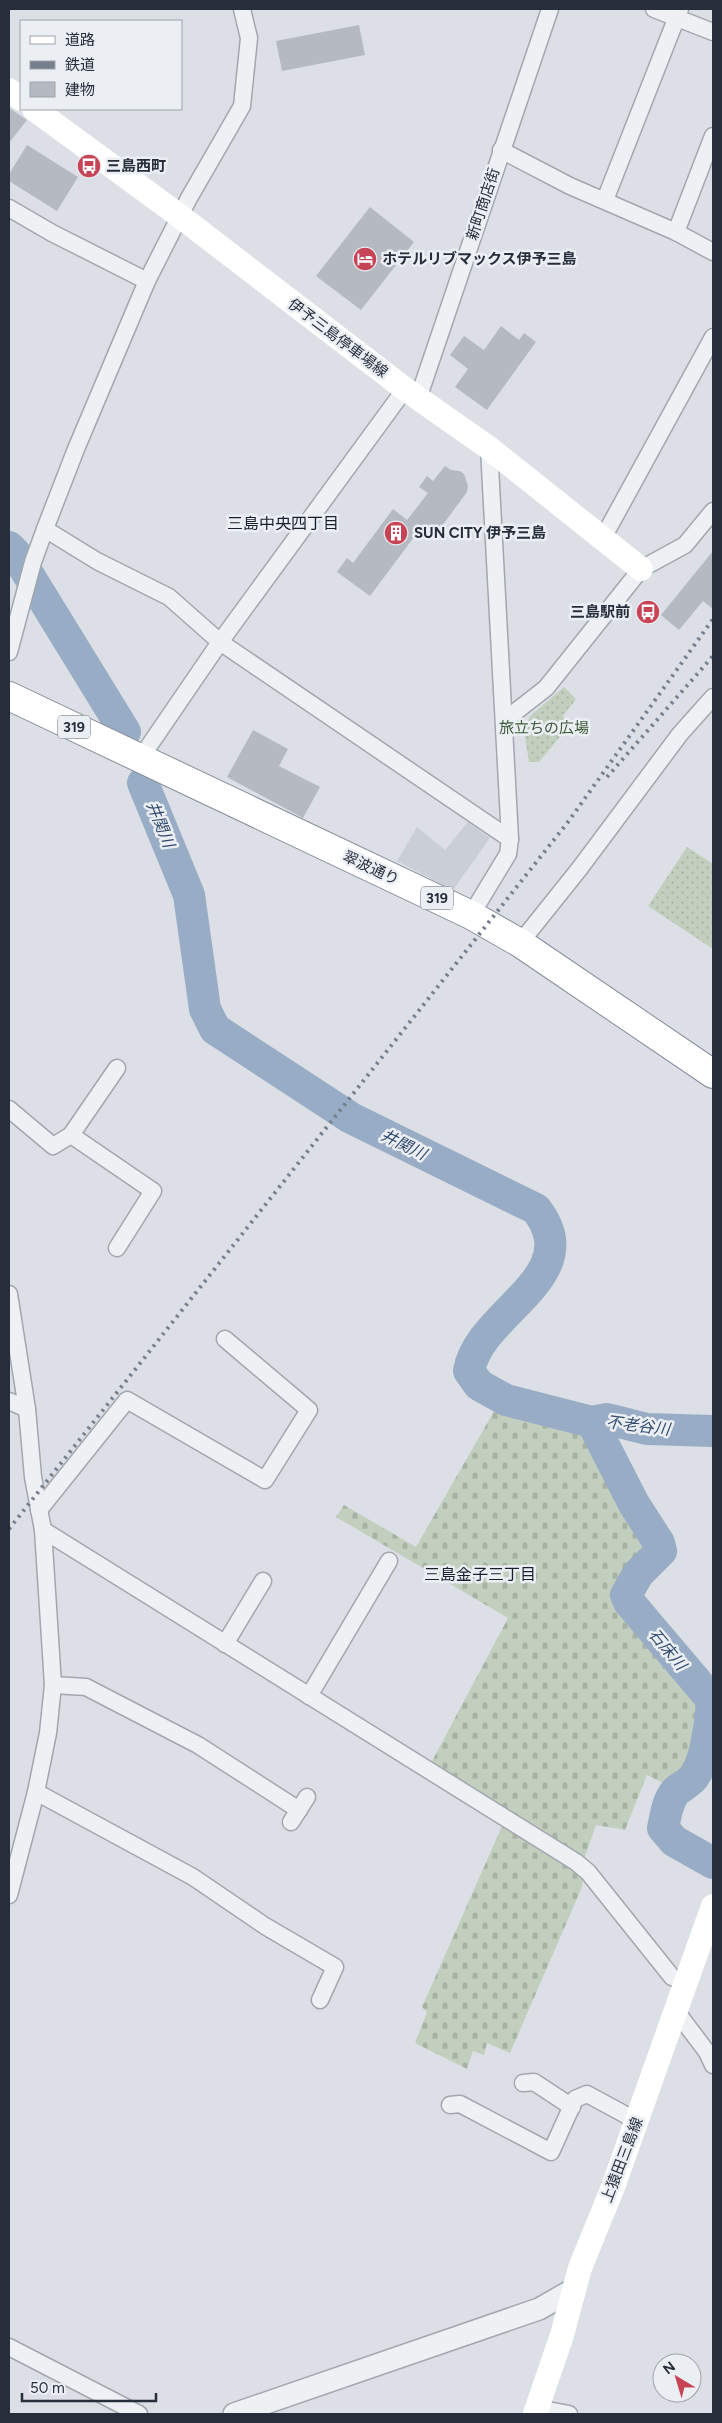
<svg xmlns="http://www.w3.org/2000/svg" width="722" height="2423" viewBox="0 0 722 2423" font-family="Figtree,'Noto Sans JP',sans-serif">
  <style>
    .built { fill: #cacfd7 }
    .grass { fill: url(#grass-dots) }
    .cemetery { fill: url(#cemetery-stones) }
    .lines { fill: none; stroke-linecap: round; stroke-linejoin: round }
    .river { stroke: #98adc5; stroke-width: 32 }
    .building { fill: #b4b9c2 }
    .minor-casing { stroke: #a2a7af; stroke-width: 19 }
    .tertiary-casing { stroke: #a2a7af; stroke-width: 24 }
    .trunk-casing { stroke: #848d9b; stroke-width: 30 }
    .minor { stroke: #eef0f4; stroke-width: 16 }
    .tertiary { stroke: #eef0f4; stroke-width: 21 }
    .secondary { stroke: #fff; stroke-width: 24 }
    .trunk { stroke: #fff; stroke-width: 28 }
    .rail { stroke: #767f8e; stroke-width: 4; stroke-dasharray: 2.5 5; stroke-linecap: butt }
    .labels { text-anchor: middle; stroke-width: 5; stroke-linejoin: round; paint-order: stroke }
    .shield { fill: #ebeff4; stroke: #626872; stroke-width: 1 }
    .shield-label { font-size: 14px; font-weight: bold; fill: #272e3b }
    .poi-label { font-size: 15px; font-weight: bold; fill: #272e3b; stroke: #ebeff4; text-anchor: start }
    .street-label { font-size: 15px; fill: #272e3b; stroke: #ebeff4 }
    .park-label { font-size: 15px; fill: #3b5635; stroke: #ebeff4 }
    .neighbourhood-label { font-size: 16px; fill: #191f2c; stroke: #ebeff4 }
    .water-label { font-size: 16px; font-style: italic; fill: #334c6d; stroke: #ebeff4 }
  </style>
  <defs>
    <pattern id="grass-dots" width="8" height="8" patternUnits="userSpaceOnUse" patternTransform="scale(1.25)"><rect width="8" height="8" fill="#c2cfbe"/><path d="M2 2h.1M6 6h.1" fill="none" stroke="#a7b2a4" stroke-width="1.8" stroke-linecap="round"/></pattern>
    <pattern id="cemetery-stones" width="16" height="16" patternUnits="userSpaceOnUse" patternTransform="scale(1.25)"><rect width="16" height="16" fill="#c2cfbe"/><path d="M2 7V4a2 2 0 0 1 4 0v3zM10 15v-3a2 2 0 0 1 4 0v3z" fill="#a7b2a4"/></pattern>
  </defs>
  <rect width="100%" height="100%" fill="#dce0e6"/>
  <!-- built -->
  <path class="built" d="M468,822L490,838L453,890L397,861L417,827L445,850Z"/>
  <!-- grass -->
  <g class="grass">
    <path d="M564,687L576,699L563,716L569,726L539,762H529L524,730L530,716Z"/>
    <path d="M687,847L713,864V949L648,906Z"/>
  </g>
  <!-- cemetery -->
  <path class="cemetery" d="M497,1406L588,1430L616,1484L652,1538L653,1547L622,1592V1608L704,1703L707,1720L694,1761L689,1771L671,1787L647,1775L625,1830L596,1825L584,1859L582,1887L510,2053L487,2043L484,2055L473,2051L467,2069L415,2043L427,2012L422,2007L503,1824L430,1765L508,1618L336,1517L344,1505L416,1547Z"/>
  <g class="lines">
    <!-- river -->
    <g class="river">
      <path d="M9,547L15,553L125,732"/>
      <path d="M143,783L189,895L205,1009L215,1029L351,1118L536,1209C589,1277 479,1311 469,1371L479,1385L506,1400L592,1422L607,1419L647,1429L713,1431"/>
      <path d="M592,1422L634,1504L659,1543L661,1551L638,1574L626,1595L629,1602L712,1700C711,1720 706,1764 692,1779C687,1784 681,1787 676,1791C667,1801 666,1815 663,1828L674,1841L713,1863"/>
    </g>
  </g>
  <!-- building -->
  <g class="building">
    <path d="M359,25L365,55L282,71L276,41Z"/>
    <path d="M9,108L27,120L9,143Z"/>
    <path d="M27,145L78,177L57,211L9,181V174Z"/>
    <path d="M370,207L414,242L361,310L316,276Z"/>
    <path d="M501,326L519,340L524,333L536,342L487,410L455,387L468,369L450,355L464,336L484,350Z"/>
    <path d="M445,466L451,470L460,471L464,474L468,486L467,492L433,538L420,529L370,596L337,572L347,558L353,563L393,509L407,520L428,493L419,487L427,476L433,481Z"/>
    <path d="M713,551V609L703,601L679,630L661,615Z"/>
    <path d="M253,730L288,749L279,766L320,787L303,818L227,777Z"/>
  </g>
  <g class="lines">
    <!-- minor casing -->
    <g class="minor-casing">
      <g id="minor">
        <path d="M654,9L713,32"/>
        <path d="M501,150L570,186L676,232L713,252"/>
        <path d="M605,200L680,9"/>
        <path d="M9,208L52,233L147,281"/>
        <path d="M676,232L713,136"/>
        <path d="M418,399L550,9"/>
        <path d="M45,529L97,561L169,597L220,642L510,839"/>
        <path d="M603,538L713,337"/>
        <path d="M9,652L33,562L45,529L76,449L147,281L189,198L242,106L249,38L242,9"/>
        <path d="M505,720L546,688L641,569L685,545L713,511"/>
        <path d="M140,759L220,642L405,389"/>
        <path d="M471,915L508,854L510,839L489,448"/>
        <path d="M520,943L580,868L680,734L713,697"/>
        <path d="M9,1109L53,1146L71,1135L153,1191L117,1248"/>
        <path d="M71,1135L117,1068"/>
        <path d="M9,1294L27,1409L33,1477L43,1530L53,1685L48,1733L36,1792L9,1895"/>
        <path d="M9,1401L27,1409"/>
        <path d="M39,1510L127,1400L265,1480L309,1410L225,1339"/>
        <path d="M43,1530L576,1862L588,1872L672,1977L686,1982"/>
        <path d="M225,1644L263,1581"/>
        <path d="M53,1685L86,1687L198,1745L299,1810"/>
        <path d="M309,1696L389,1561"/>
        <path d="M36,1792L193,1877L265,1926L335,1967L320,2000"/>
        <path d="M291,1822L307,1797"/>
        <path d="M676,2011L707,2052L713,2065"/>
        <path d="M523,2083L534,2082L572,2107"/>
        <path d="M450,2105L460,2104L551,2152L575,2099L587,2094L637,2121"/>
        <path d="M9,2347L139,2414"/>
        <path d="M537,2408L569,2414"/>
      </g>
    </g>
    <!-- tertiary casing -->
    <g class="tertiary-casing">
      <path id="tertiary" d="M234,2414L539,2309L574,2289"/>
    </g>
    <!-- trunk casing -->
    <g class="trunk-casing">
      <path id="trunk" d="M9,696L471,915L520,943L713,1074"/>
    </g>
    <!-- minor -->
    <use href="#minor" class="minor"/>
    <!-- tertiary -->
    <use href="#tertiary" class="tertiary"/>
    <!-- secondary -->
    <g class="secondary">
      <path d="M9,90L21,99"/>
      <path d="M34,109L181,217L405,389L489,448L641,569"/>
      <path d="M535,2414L562,2335L580,2268L613,2187L713,1906"/>
    </g>
    <!-- trunk -->
    <use href="#trunk" class="trunk"/>
    <!-- rail -->
    <g class="rail">
      <path d="M607,777L713,656"/>
      <path d="M9,1529L568,822L713,619"/>
    </g>
  </g>
  <!-- icons -->
  <defs>
    <g id="bus-disc" transform="scale(1.25)"><circle r="9.5" fill="#c74457" stroke="#ebeff4"/><path d="M-5-6H5V4H4V6H2V4H-2V6H-4V4H-5ZM-3.5-4V0h7V-4ZM-3.5 1.2v1.5H-2V1.2ZM2 1.2v1.5H3.5V1.2Z" fill="#fff"/></g>
    <g id="hotel-disc" transform="scale(1.25)"><circle r="9.5" fill="#c74457" stroke="#ebeff4"/><path d="M-6-4.5h1.5V1H6V5H4.5V3h-9V5H-6ZM-4 0a1.8 1.8 0 1 1 3.6 0ZM.5 0V-2.5h3Q6-2.5 6 0Z" fill="#fff"/></g>
    <g id="building-disc" transform="scale(1.25)"><circle r="9.5" fill="#c74457" stroke="#ebeff4"/><path d="M-4-6H4V6H1V3H-1V6H-4ZM-2.5-4.3h1.7v1.8h-1.7ZM.8-4.3h1.7v1.8H.8ZM-2.5-1h1.7V.8h-1.7ZM.8-1h1.7V.8H.8Z" fill="#fff"/></g>
  </defs>
  <g fill-rule="evenodd">
    <use href="#bus-disc" x="89" y="166"/>
    <use href="#hotel-disc" x="365" y="259"/>
    <use href="#building-disc" x="396" y="533"/>
    <use href="#bus-disc" x="648" y="612"/>
  </g>
  <g class="labels">
    <!-- shield labels -->
    <g class="shield">
      <rect x="58" y="715.5" width="32" height="23" rx="4"/>
      <rect x="421" y="886.5" width="32" height="23" rx="4"/>
    </g>
    <g class="shield-label">
      <text x="74" y="732">319</text>
      <text x="437" y="903">319</text>
    </g>
    <!-- poi labels -->
    <g class="poi-label">
      <text x="106" y="171">三島西町</text>
      <text x="382" y="264">ホテルリブマックス伊予三島</text>
      <text x="414" y="538">SUN CITY 伊予三島</text>
      <text x="630" y="617" text-anchor="end">三島駅前</text>
    </g>
    <!-- street labels -->
    <g class="street-label">
      <text transform="translate(483 204) rotate(-72)" y="5">新町商店街</text>
      <text transform="translate(338 338) rotate(37)" y="5">伊予三島停車場線</text>
      <text transform="translate(371 868) rotate(25)" y="5">翠波通り</text>
      <text transform="translate(622 2160) rotate(-69)" y="5">上猿田三島線</text>
    </g>
    <!-- park labels -->
    <g class="park-label">
      <text x="544" y="733">旅立ちの広場</text>
    </g>
    <!-- neighbourhood labels -->
    <g class="neighbourhood-label">
      <text x="283" y="529">三島中央四丁目</text>
      <text x="480" y="1580">三島金子三丁目</text>
    </g>
    <!-- water labels -->
    <g class="water-label">
      <text transform="translate(161 824) rotate(68)" y="6">井関川</text>
      <text transform="translate(404 1144) rotate(26)" y="6">井関川</text>
      <text transform="translate(638 1425) rotate(7)" y="6">不老谷川</text>
      <text transform="translate(668 1649) rotate(50)" y="6">石床川</text>
    </g>
  </g>
  <!-- border -->
  <rect width="722" height="2423" fill="none" stroke="#272e3b" stroke-width="20"/>
  <!-- legend -->
  <rect x="20" y="20" width="162" height="90" fill="#ebeff4" stroke="#9da2aa"/>
  <rect x="30" y="36" width="25" height="8" fill="#ffffff" stroke="#9da2aa"/>
  <text x="65" y="45" font-size="15" fill="#272e3b">道路</text>
  <rect x="30" y="61" width="25" height="8" fill="#767f8e" stroke="#9da2aa"/>
  <text x="65" y="70" font-size="15" fill="#272e3b">鉄道</text>
  <rect x="30" y="82" width="25" height="15" fill="#b4b9c2" stroke="#9da2aa"/>
  <text x="65" y="95" font-size="15" fill="#272e3b">建物</text>
  <!-- north arrow -->
  <g transform="translate(677 2378) rotate(322)"><circle r="24" fill="#ebeff4" stroke="#9da2aa"/>
  <path d="M0-4L9 19L0 12L-9 19Z" fill="#c74457"/>
  <text y="-8" font-size="14" font-weight="bold" text-anchor="middle" fill="#272e3b">N</text>
  </g>
  <!-- scale -->
  <path d="M22 2393v8h134v-8" fill="none" stroke="#272e3b" stroke-width="2.5"/>
  <text x="30" y="2393" font-size="15" fill="#272e3b" stroke="#ebeff4" stroke-width="4" paint-order="stroke">50 m</text>
</svg>
